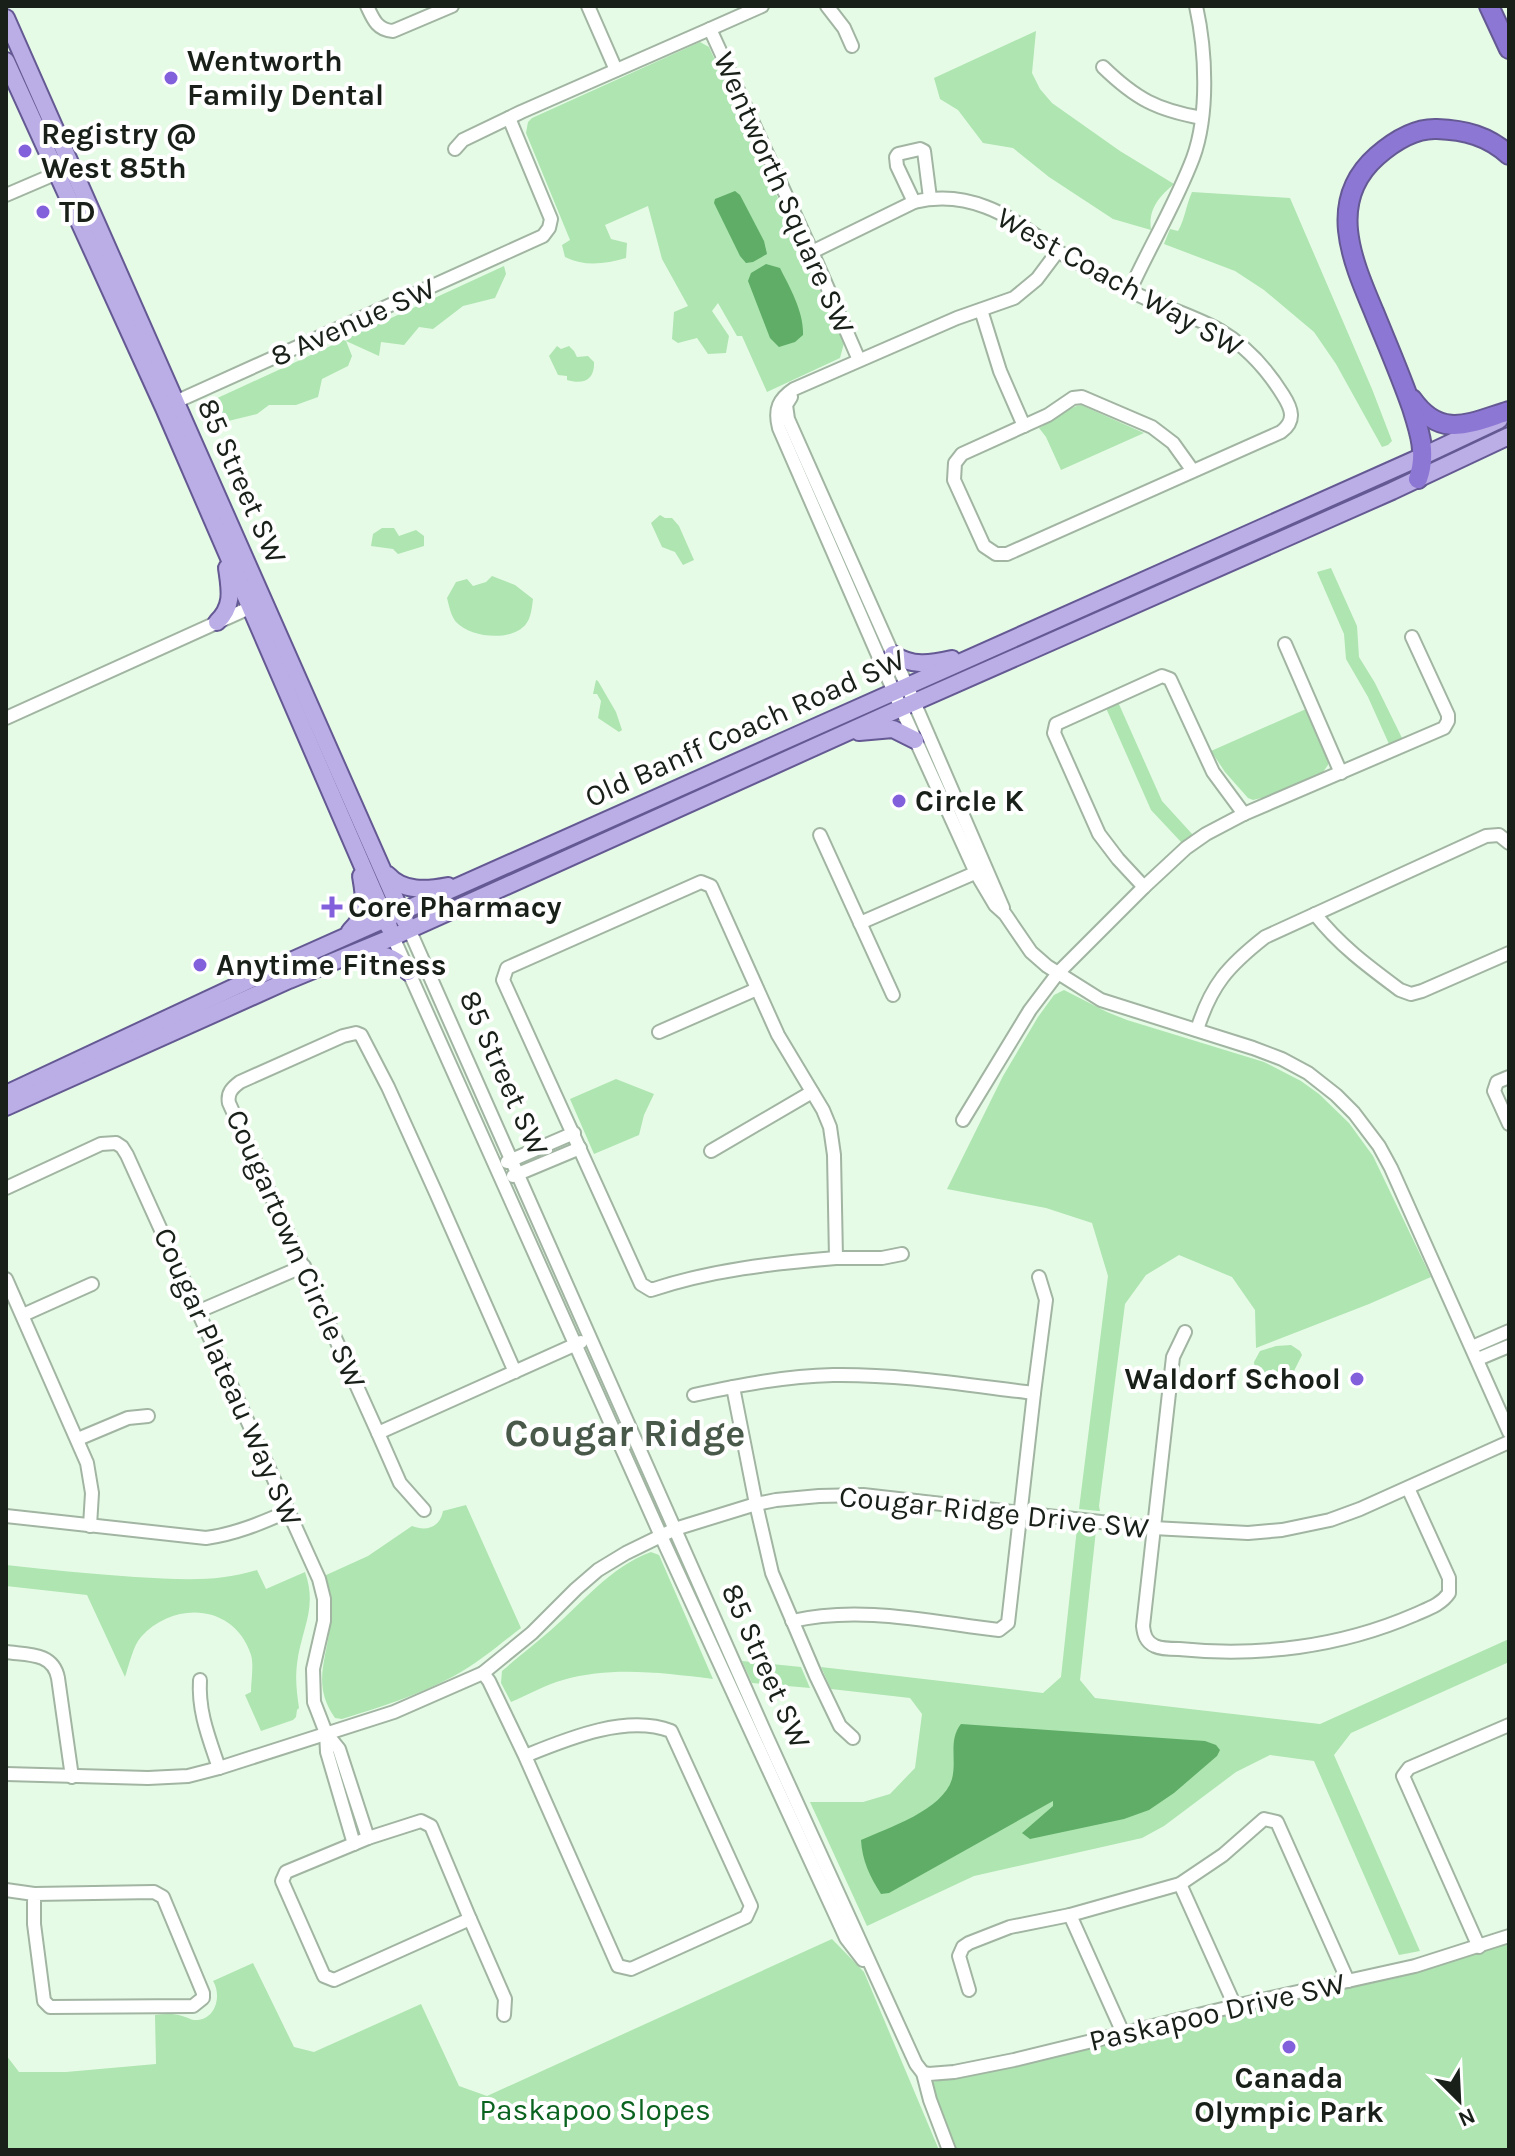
<svg xmlns="http://www.w3.org/2000/svg" width="1515" height="2156" viewBox="0 0 1515 2156" font-family="Karla,sans-serif">
  <style>
    .green { fill: #aee5b1 }
    .water { fill: #5fad66 }
    .lines { fill: none; stroke-linecap: round; stroke-linejoin: round }
    .minor-casing { stroke: #a1b5a2; stroke-width: 16 }
    .major-casing { stroke: #645993; stroke-width: 20 }
    .highway-casing { stroke: #645993; stroke-width: 22 }
    .minor { stroke: #fff; stroke-width: 12 }
    .major { stroke: #bbade5; stroke-width: 16 }
    .highway { stroke: #8d77d4; stroke-width: 18 }
    .poi-dot { fill: #8360db; stroke: #fff; stroke-width: 3 }
    .labels { text-anchor: middle; stroke-width: 8; stroke-linejoin: round; paint-order: stroke }
    .poi-label { font-size: 30px; font-weight: bold; fill: #192019; stroke: #fff; text-anchor: start }
    .street-label { font-size: 30px; fill: #192019; stroke: #fff }
    .park-label { font-size: 30px; fill: #0b6320; stroke: #fff }
    .district-label { font-size: 38px; font-weight: bold; fill: #485949; stroke: #fff }
  </style>
  <rect width="100%" height="100%" fill="#e6fbe6"/>
  <!-- green -->
  <g class="green">
    <path d="M1036,31L1032,73L1040,89L1052,103L1120,151L1174,184C1159,197 1148,209 1151,230L1113,219L1049,177L1013,148L983,143L958,110L940,99L934,78Z"/>
    <path d="M700,42L709,47L844,343L840,358L767,392L742,336H737L718,303L712,311L729,336L726,353L708,354L697,338L678,343L672,339L674,312L688,306L662,259L648,206L605,225L611,239L627,243L626,258C605,264 585,267 565,257L562,245L570,240L526,133L528,122L532,118Z"/>
    <path d="M1192,192L1290,198L1372,389L1392,441L1388,445L1382,447L1336,364L1314,332L1264,290L1235,271L1164,244L1170,229L1178,231C1185,219 1186,205 1192,192Z"/>
    <path d="M504,266L506,274L495,298L463,306L433,329L419,327L404,345L381,342L379,356L346,341L352,356L348,366L322,379L318,397L296,405H269L257,414L212,425L199,414L200,406Z"/>
    <path d="M557,346L561,349L569,346L574,351L577,357L588,356L594,362C595,380 583,385 567,380V376L558,375L549,356Z"/>
    <path d="M1081,405L1144,433L1061,470L1046,437L1039,428C1053,421 1068,407 1081,405Z"/>
    <path d="M660,515L665,518H672L679,526L694,560L683,565L675,552L662,547L651,523Z"/>
    <path d="M382,528H394L399,536L416,530L424,536V546L398,554L393,549L371,546L373,534Z"/>
    <path d="M1331,568L1357,626L1359,657L1375,683L1402,738L1389,744L1368,697L1346,659L1344,634L1317,572Z"/>
    <path d="M492,576L515,585L533,599C532,607 531,618 526,624C512,642 471,638 456,622C451,616 449,606 447,598L456,582L467,579L473,586L486,582Z"/>
    <path d="M596,680L598,681L616,712L622,730L619,732L598,718L601,701L597,694H593Z"/>
    <path d="M1118,702L1162,801L1193,835L1182,843L1151,810L1106,708Z"/>
    <path d="M1306,709L1328,758V765L1323,772L1263,801L1261,798L1253,800L1248,798L1225,772L1211,751Z"/>
    <path d="M1064,990L1107,1012L1127,1020L1264,1062L1301,1081L1319,1094L1349,1123L1373,1156L1431,1277L1369,1304L1256,1348L1255,1310L1232,1277L1179,1255L1146,1275L1125,1304L1099,1506L1100,1511H1098L1079,1509L1108,1276L1092,1223L1046,1208L947,1189L1003,1076L1038,1017L1054,995Z"/>
    <path d="M616,1079L654,1094L644,1115L639,1135L594,1154L570,1099Z"/>
    <path d="M1291,1345L1300,1351L1302,1355L1294,1371L1284,1376L1273,1369L1263,1374L1255,1370L1254,1362L1260,1351L1276,1346Z"/>
    <path d="M466,1505L521,1628C499,1645 478,1663 454,1676C419,1695 380,1707 342,1719L335,1718C312,1685 326,1662 330,1626C331,1609 328,1593 324,1576L368,1556L412,1526C427,1532 440,1527 443,1511Z"/>
    <path d="M1077,1528L1096,1530L1080,1680L1095,1698L1320,1724L1509,1639V1662L1351,1733L1334,1755L1420,1951L1399,1955L1314,1761L1270,1755L1236,1772L1164,1826L1142,1838L974,1876L867,1926L810,1802H863L890,1794L915,1768L922,1714L910,1698L831,1689L821,1667L1043,1693L1061,1677Z"/>
    <path d="M651,1552L659,1555L713,1679C662,1673 613,1666 563,1680C545,1685 528,1695 511,1702L501,1683L502,1671C518,1657 535,1644 551,1630C582,1603 610,1567 651,1552Z"/>
    <path d="M6,1565C49,1570 92,1574 135,1577C177,1579 216,1583 257,1570L266,1589L305,1572C318,1609 301,1629 297,1664C295,1679 297,1694 299,1708L297,1710L296,1717L293,1720L261,1731L245,1695L251,1692C251,1681 254,1665 251,1655C235,1604 174,1600 141,1637C133,1646 129,1665 125,1677L87,1595L6,1586Z"/>
    <path d="M742,1661L801,1667L810,1688L752,1683Z"/>
    <path d="M1509,1936V2150H950L925,2084Z"/>
    <path d="M832,1939L864,1972L939,2150H6V2055L19,2072H66L156,2064L155,2015C164,2014 173,2013 182,2016C184,2016 192,2020 194,2020C216,2021 222,1995 213,1981L253,1963L294,2047L314,2052L421,2004L459,2086L487,2096Z"/>
  </g>
  <!-- water -->
  <g class="water">
    <path d="M735,191L740,195L764,241L767,254L753,262L746,263L740,256L714,203L715,199Z"/>
    <path d="M766,264L780,268C790,288 804,312 803,335L795,342L779,347L770,338L748,281L751,273Z"/>
    <path d="M961,1724L1205,1741L1216,1745L1220,1750L1217,1756L1174,1793L1149,1810L1124,1819L1030,1839L1022,1833L1053,1806V1801L889,1893L881,1894C870,1877 862,1860 861,1840C888,1828 943,1810 952,1779C957,1760 948,1740 961,1724Z"/>
  </g>
  <g class="lines">
    <!-- minor casing -->
    <g class="minor-casing">
      <g id="minor">
        <path d="M367,6C373,19 377,30 393,31L452,6"/>
        <path d="M588,6L616,70"/>
        <path d="M827,6L844,28L852,46"/>
        <path d="M710,29L762,6"/>
        <path d="M1103,67C1136,99 1157,110 1202,118"/>
        <path d="M455,149L463,140L521,112L710,29L812,252L859,360"/>
        <path d="M6,195L62,171"/>
        <path d="M914,202L897,166L896,157L898,154L920,149L924,151L930,198"/>
        <path d="M1058,251L1037,279L1014,298L957,318L794,389C779,399 774,409 779,428L901,708L976,873L995,905L1005,914L1031,952L1047,966L1101,1000L1253,1048L1282,1059L1308,1073L1336,1095L1354,1113L1379,1146L1391,1168L1509,1432"/>
        <path d="M812,252L914,202C938,196 963,198 986,207C1013,217 1036,236 1059,252C1071,259 1084,266 1096,273C1116,284 1136,295 1157,303C1178,312 1199,319 1219,330C1246,346 1267,369 1283,395C1292,409 1296,421 1281,432L1007,554H996L984,546L954,480L955,463L962,454L1048,415L1073,398L1082,397L1152,427L1173,443L1193,471"/>
        <path d="M1130,290C1150,246 1176,203 1193,158C1209,114 1206,51 1196,6"/>
        <path d="M981,310L1000,371L1024,426"/>
        <path d="M791,397L786,405L788,419L914,702L1003,908"/>
        <path d="M171,404L543,236L549,228L551,219L509,118"/>
        <path d="M1285,644L1341,773"/>
        <path d="M6,718L258,604"/>
        <path d="M820,835L893,995"/>
        <path d="M701,882L711,886L778,1035L823,1110L830,1127L834,1155L836,1258C774,1263 711,1270 651,1290L641,1284L503,980L507,968Z"/>
        <path d="M1144,887L1118,859L1099,834L1054,733L1056,724L1162,676L1170,679L1213,772L1244,814"/>
        <path d="M1315,914C1339,945 1369,967 1400,990L1411,994L1422,991L1509,953"/>
        <path d="M860,923L984,869"/>
        <path d="M409,929L766,1735L916,2064L923,2073L930,2100L949,2150"/>
        <path d="M393,937L661,1536L846,1938L863,1960"/>
        <path d="M1197,1030C1211,985 1228,966 1265,937L1486,836L1499,835L1509,843"/>
        <path d="M659,1032L757,989"/>
        <path d="M1509,1077L1497,1082L1494,1091L1509,1124"/>
        <path d="M963,1120L1030,1010L1058,973L1144,887L1186,848L1206,834L1244,814L1444,728L1448,721V715L1412,637"/>
        <path d="M711,1151L812,1092"/>
        <path d="M507,1162L574,1133"/>
        <path d="M513,1176L580,1148"/>
        <path d="M6,1188L101,1144L116,1143L122,1147L127,1155L319,1579L324,1599V1621L313,1669L314,1702L326,1733L339,1749L368,1838"/>
        <path d="M836,1258H882L902,1254"/>
        <path d="M6,1279L87,1463L92,1493L90,1526"/>
        <path d="M197,1312L304,1266"/>
        <path d="M23,1315L92,1284"/>
        <path d="M1185,1332L1173,1357L1143,1626C1144,1635 1146,1642 1155,1646C1161,1649 1171,1649 1179,1649C1258,1657 1340,1647 1414,1615C1427,1609 1441,1605 1449,1593V1578L1408,1488"/>
        <path d="M1472,1347L1509,1331"/>
        <path d="M1478,1359L1509,1346"/>
        <path d="M515,1372L436,1193L388,1087L361,1035L356,1033L343,1036L240,1082C232,1088 227,1093 229,1103L378,1433C446,1403 513,1372 581,1342"/>
        <path d="M733,1387L756,1504L772,1573L816,1676L840,1726L853,1738"/>
        <path d="M694,1395C740,1385 786,1376 833,1375C900,1374 967,1385 1034,1393"/>
        <path d="M378,1433L400,1483L424,1510"/>
        <path d="M78,1439L128,1418L148,1416"/>
        <path d="M6,1516L206,1538C236,1534 261,1523 289,1511"/>
        <path d="M792,1621C860,1605 931,1622 999,1630L1008,1623L1034,1393L1046,1300L1039,1277"/>
        <path d="M6,1652C27,1655 53,1652 58,1678L72,1777"/>
        <path d="M483,1673L489,1681L525,1756L618,1966L631,1969L746,1917L751,1906L671,1731C626,1714 567,1739 525,1756"/>
        <path d="M200,1680C198,1712 209,1738 219,1768"/>
        <path d="M326,1733L327,1752L354,1844"/>
        <path d="M6,1774L148,1778L188,1776L219,1768L394,1712L483,1673L532,1633L576,1589L598,1570L626,1553L675,1529L756,1504L776,1500L819,1496L863,1495L1153,1528L1248,1533L1282,1530L1330,1520L1360,1509L1509,1442"/>
        <path d="M421,1821L431,1826L470,1919L334,1980L324,1976L282,1881L286,1872L368,1838Z"/>
        <path d="M1180,1884L1235,2006"/>
        <path d="M6,1890L34,1894L154,1892L163,1897L203,1993V1998L193,2006L50,2007L44,2001L34,1924V1894"/>
        <path d="M470,1919L505,1999L504,2015"/>
        <path d="M1479,1947L1403,1776L1409,1768L1509,1725"/>
        <path d="M969,1990L959,1956L963,1947L969,1943L1010,1927L1070,1915"/>
        <path d="M1123,2033L1070,1915L1180,1884L1223,1855L1264,1819L1277,1822L1348,1981"/>
        <path d="M923,2073L929,2074L954,2072L1014,2060L1235,2006L1415,1966L1509,1936"/>
      </g>
    </g>
    <!-- major casing -->
    <g class="major-casing">
      <g id="major">
        <path d="M6,18L405,921"/>
        <path d="M6,61L164,408L389,927"/>
        <path d="M217,622C234,606 230,589 227,568"/>
        <path d="M893,654C912,667 930,664 952,659"/>
        <path d="M859,732L893,729L915,740"/>
        <path d="M388,875C403,892 427,890 448,886"/>
        <path d="M350,931C368,914 365,899 361,876"/>
        <path d="M359,957C380,952 394,955 408,972"/>
        <path d="M6,1094L273,969L1423,456L1499,420"/>
        <path d="M6,1107L289,980L393,937L901,708L1392,491L1509,436"/>
      </g>
    </g>
    <!-- highway casing -->
    <g class="highway-casing">
      <g id="highway">
        <path d="M1489,6L1509,49"/>
        <path d="M1412,399C1441,440 1470,423 1509,411"/>
        <path d="M1418,479C1427,454 1420,433 1412,408C1401,376 1387,344 1374,312C1352,260 1326,201 1377,156C1393,142 1415,128 1437,129C1465,130 1488,136 1509,155"/>
      </g>
    </g>
    <!-- minor -->
    <use href="#minor" class="minor"/>
    <!-- major -->
    <use href="#major" class="major"/>
    <!-- highway -->
    <use href="#highway" class="highway"/>
  </g>
  <!-- markers -->
  <g class="poi-dot">
    <circle cx="171" cy="78" r="8"/>
    <circle cx="25" cy="151" r="8"/>
    <circle cx="43" cy="212" r="8"/>
    <circle cx="899" cy="801" r="8"/>
    <path d="M328 895h8v8h8v8h-8v8h-8v-8h-8v-8h8z"/>
    <circle cx="200" cy="965" r="8"/>
    <circle cx="1357" cy="1379" r="8"/>
    <circle cx="1289" cy="2047" r="8"/>
  </g>
  <g class="labels">
    <!-- poi labels -->
    <g class="poi-label">
      <text x="187" y="71">Wentworth<tspan x="187" dy="34">Family Dental</tspan></text>
      <text x="41" y="144">Registry @<tspan x="41" dy="34">West 85th</tspan></text>
      <text x="59" y="222">TD</text>
      <text x="915" y="811">Circle K</text>
      <text x="348" y="917">Core Pharmacy</text>
      <text x="216" y="975">Anytime Fitness</text>
      <text x="1341" y="1389" text-anchor="end">Waldorf School</text>
      <text x="1289" y="2088" text-anchor="middle">Canada<tspan x="1289" dy="34">Olympic Park</tspan></text>
    </g>
    <!-- street labels -->
    <g class="street-label">
      <text transform="translate(784 193) rotate(66)" y="10">Wentworth Square SW</text>
      <text transform="translate(1120 282) rotate(29)" y="10">West Coach Way SW</text>
      <text transform="translate(353 322) rotate(-24)" y="10">8 Avenue SW</text>
      <text transform="translate(242 481) rotate(66)" y="10">85 Street SW</text>
      <text transform="translate(745 728) rotate(-24)" y="10">Old Banff Coach Road SW</text>
      <text transform="translate(504 1073) rotate(66)" y="10">85 Street SW</text>
      <text transform="translate(296 1249) rotate(66)" y="10">Cougartown Circle SW</text>
      <text transform="translate(228 1377) rotate(66)" y="10">Cougar Plateau Way SW</text>
      <text transform="translate(994 1512) rotate(6)" y="10">Cougar Ridge Drive SW</text>
      <text transform="translate(766 1666) rotate(66)" y="10">85 Street SW</text>
      <text transform="translate(1217 2012) rotate(-13)" y="10">Paskapoo Drive SW</text>
    </g>
    <!-- park labels -->
    <g class="park-label">
      <text x="595" y="2120">Paskapoo Slopes</text>
    </g>
    <!-- district labels -->
    <g class="district-label">
      <text x="625" y="1446">Cougar Ridge</text>
    </g>
  </g>
  <!-- border -->
  <rect width="1515" height="2156" fill="none" stroke="#192019" stroke-width="16"/>
  <!-- north arrow -->
  <g transform="translate(1459 2100) rotate(156)" stroke="#ffffff" stroke-width="6" paint-order="stroke">
  <path d="M0-6L14 30L0 20L-14 30Z" fill="#192019"/>
  <text y="-12" font-size="22" font-weight="bold" text-anchor="middle" fill="#192019">N</text>
  </g>
</svg>
